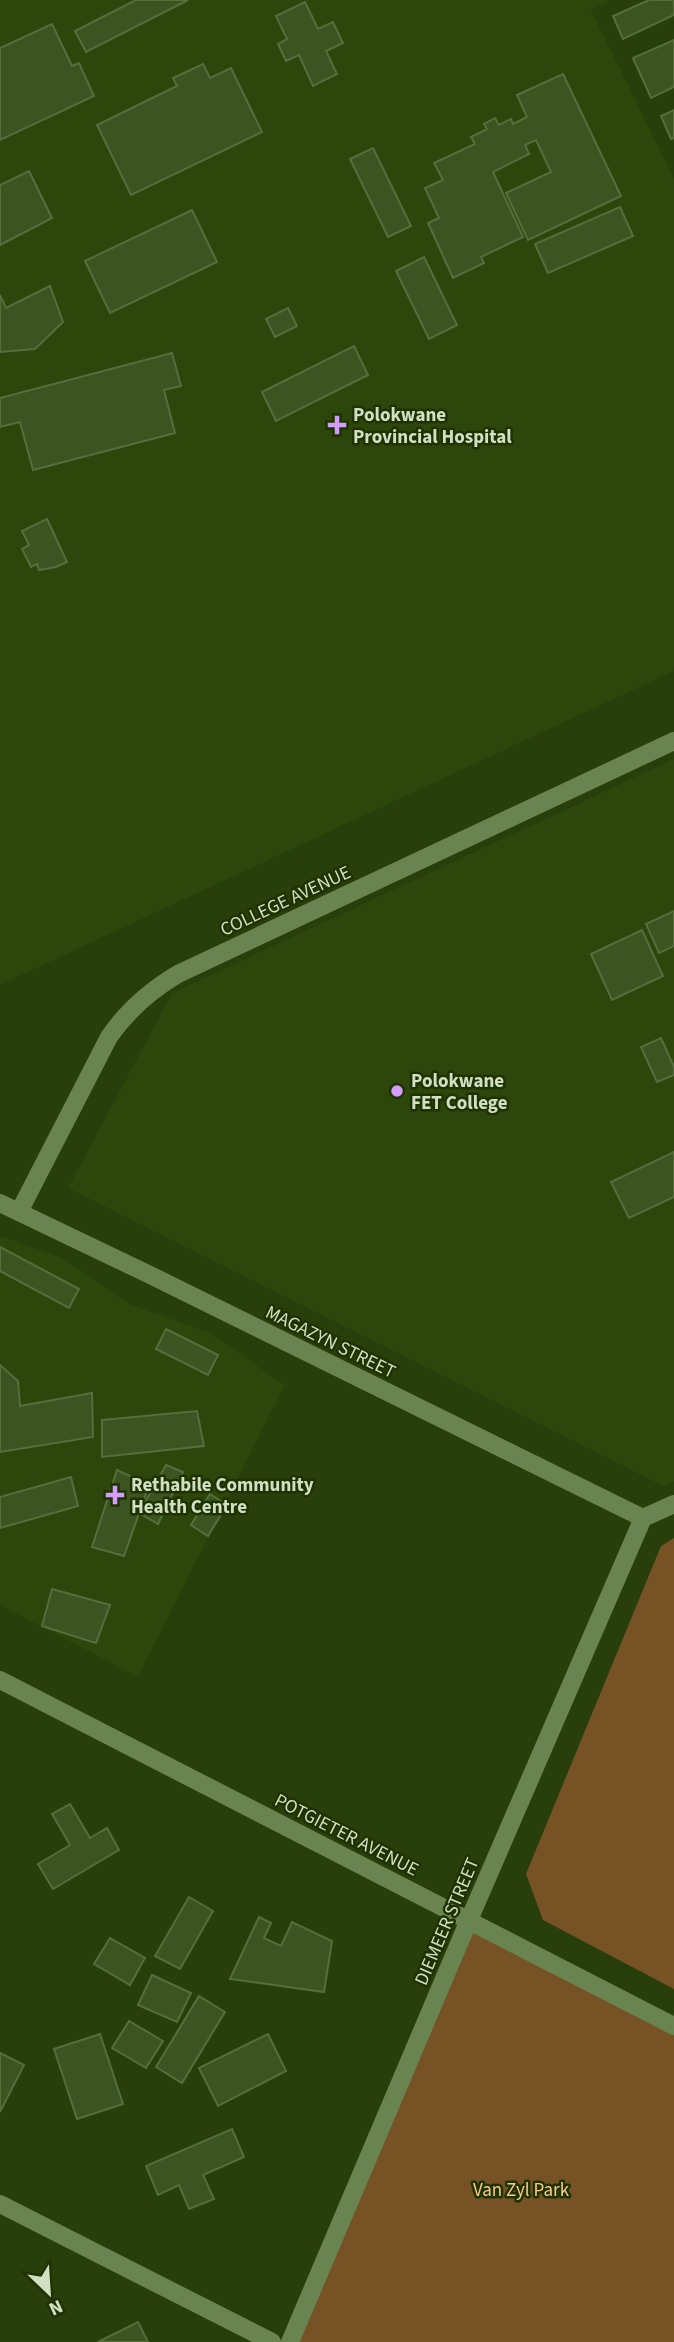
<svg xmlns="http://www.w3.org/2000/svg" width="674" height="2342" viewBox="0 0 674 2342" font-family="'Source Sans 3',sans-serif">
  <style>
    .built { fill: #2d460b }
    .green { fill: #765224 }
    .building { fill: #3c5322; stroke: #556e3c; stroke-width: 2 }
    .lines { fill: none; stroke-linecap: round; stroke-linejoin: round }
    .minor { stroke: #6a8451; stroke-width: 18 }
    .tertiary { stroke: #6a8451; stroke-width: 18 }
    .poi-dot { fill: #d49cfb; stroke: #1e3300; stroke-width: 2.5 }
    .labels { text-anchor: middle; stroke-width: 5; stroke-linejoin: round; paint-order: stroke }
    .poi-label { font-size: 19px; font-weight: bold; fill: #d1dfc4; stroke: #1e3300; text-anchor: start }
    .street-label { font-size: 19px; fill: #d1dfc4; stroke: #1e3300 }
    .park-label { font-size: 19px; fill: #fec889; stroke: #1e3300 }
  </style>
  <rect width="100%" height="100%" fill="#283e0b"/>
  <!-- built -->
  <g class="built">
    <path d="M0,0H610L591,10L674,178V671L0,985Z"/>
    <path d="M674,759V1481L663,1486L68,1188L172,993Z"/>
    <path d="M0,1236L63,1258L129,1304L208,1332L285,1385L138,1677L0,1605Z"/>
  </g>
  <!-- green -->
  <g class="green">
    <path d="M674,1538V1989L543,1920L526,1874L661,1546Z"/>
    <path d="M469,1920L674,2026V2342H290Z"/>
  </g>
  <!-- building -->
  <g class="building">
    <path d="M136,0H188L86,52L75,31Z"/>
    <path d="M649,0H674V15L623,39L613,16Z"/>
    <path d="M305,2L318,29L333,22L343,43L326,51L337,74L313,86L299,55L286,61L278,44L287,39L276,16Z"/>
    <path d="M52,24L72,66L79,63L94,96L0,140V48Z"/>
    <path d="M674,40V87L651,98L633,58Z"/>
    <path d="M203,64L210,78L231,68L262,132L131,195L97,125L177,86L173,78Z"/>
    <path d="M563,74L621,196L528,240L506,193L551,172L536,140L525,145L529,154L493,172L523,237L481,257L484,263L453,278L428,223L439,218L425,188L443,180L434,163L475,144L471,137L487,129L484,124L495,118L499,125L511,119L513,124L527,117L517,95Z"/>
    <path d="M674,110V138L671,139L661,116Z"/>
    <path d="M373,148L411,226L388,237L350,159Z"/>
    <path d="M29,171L52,218L0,245V185Z"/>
    <path d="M620,207L633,236L548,273L535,244Z"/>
    <path d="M192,210L217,262L110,313L85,261Z"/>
    <path d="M424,257L457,325L429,339L396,271Z"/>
    <path d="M50,286L63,322L35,349L0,352V295L6,308Z"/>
    <path d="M288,308L297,326L275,337L266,319Z"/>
    <path d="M354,346L368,375L276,421L262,392Z"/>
    <path d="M172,353L181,386L164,390L175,433L33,470L20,422L0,427V398Z"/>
    <path d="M47,519L67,562L56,567L39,570L37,564L31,567L22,549L29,545L22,531Z"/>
    <path d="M674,911V946L659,953L646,924Z"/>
    <path d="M642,930L663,976L612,1000L591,954Z"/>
    <path d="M661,1038L674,1067V1075L657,1082L641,1047Z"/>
    <path d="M674,1152V1197L629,1218L611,1182Z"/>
    <path d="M0,1247L79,1289L69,1308L0,1271Z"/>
    <path d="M166,1329L218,1355L208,1375L156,1349Z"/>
    <path d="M0,1365L18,1381L20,1406L92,1393L93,1437L0,1452Z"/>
    <path d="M197,1411L204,1446L102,1457V1420Z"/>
    <path d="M166,1465L183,1472L158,1524L139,1513Z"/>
    <path d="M117,1470L149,1485L124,1556L92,1547Z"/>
    <path d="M71,1477L78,1506L0,1528V1497Z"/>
    <path d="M210,1494L227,1505L208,1536L191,1525Z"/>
    <path d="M52,1589L110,1605L96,1643L42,1626Z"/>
    <path d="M70,1804L90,1838L107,1828L119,1850L53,1889L38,1864L70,1845L52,1814Z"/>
    <path d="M189,1897L213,1911L180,1969L155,1956Z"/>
    <path d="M259,1917L271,1923L264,1938L281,1946L292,1922L332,1941L324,1992L230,1979Z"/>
    <path d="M110,1938L145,1958L130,1985L94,1964Z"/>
    <path d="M152,1975L191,1993L177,2022L138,2005Z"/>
    <path d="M199,1996L225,2012L182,2083L156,2067Z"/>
    <path d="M129,2021L163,2041L146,2068L112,2048Z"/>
    <path d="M100,2034L123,2104L77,2119L54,2049Z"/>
    <path d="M268,2034L286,2071L218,2106L199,2068Z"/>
    <path d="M0,2053L24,2065L0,2112Z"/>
    <path d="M232,2129L244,2157L203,2175L214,2199L189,2209L179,2185L158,2195L146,2166Z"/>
    <path d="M138,2322L148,2342H98Z"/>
  </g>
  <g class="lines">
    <!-- minor -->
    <g class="minor">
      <path d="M0,1203L146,1273L643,1518"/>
      <path d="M19,1212L109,1037C127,1011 151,990 178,974L674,741"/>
      <path d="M643,1518L674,1504"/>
      <path d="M469,1920L643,1518"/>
      <path d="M0,2204L272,2342"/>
    </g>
    <!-- tertiary -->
    <g class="tertiary">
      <path d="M0,1680L674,2026"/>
      <path d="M290,2342L469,1920"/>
    </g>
  </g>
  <!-- markers -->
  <g class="poi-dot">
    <path d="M333.5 414.5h7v7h7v7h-7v7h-7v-7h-7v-7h7z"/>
    <circle cx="397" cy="1091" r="7"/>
    <path d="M111.5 1484.5h7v7h7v7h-7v7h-7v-7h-7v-7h7z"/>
  </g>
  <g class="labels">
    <!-- poi labels -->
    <g class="poi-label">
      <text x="353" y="421">Polokwane<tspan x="353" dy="22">Provincial Hospital</tspan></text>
      <text x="411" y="1087">Polokwane<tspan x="411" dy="22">FET College</tspan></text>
      <text x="131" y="1491">Rethabile Community<tspan x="131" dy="22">Health Centre</tspan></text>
    </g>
    <!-- street labels -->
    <g class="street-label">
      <text transform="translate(285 900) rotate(-25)" y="7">COLLEGE AVENUE</text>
      <text transform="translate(331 1341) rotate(26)" y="7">MAGAZYN STREET</text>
      <text transform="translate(347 1834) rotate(27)" y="7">POTGIETER AVENUE</text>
      <text transform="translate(446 1921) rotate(-67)" y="7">DIEMEER STREET</text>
    </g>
    <!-- park labels -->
    <g class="park-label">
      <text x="521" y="2196">Van Zyl Park</text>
    </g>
  </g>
  <!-- north arrow -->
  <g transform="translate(49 2293) rotate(155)" stroke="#1e3300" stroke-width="5" paint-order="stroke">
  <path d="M0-5L12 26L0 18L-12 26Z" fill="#d1dfc4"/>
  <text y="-10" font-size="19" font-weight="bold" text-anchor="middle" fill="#d1dfc4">N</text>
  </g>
</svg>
